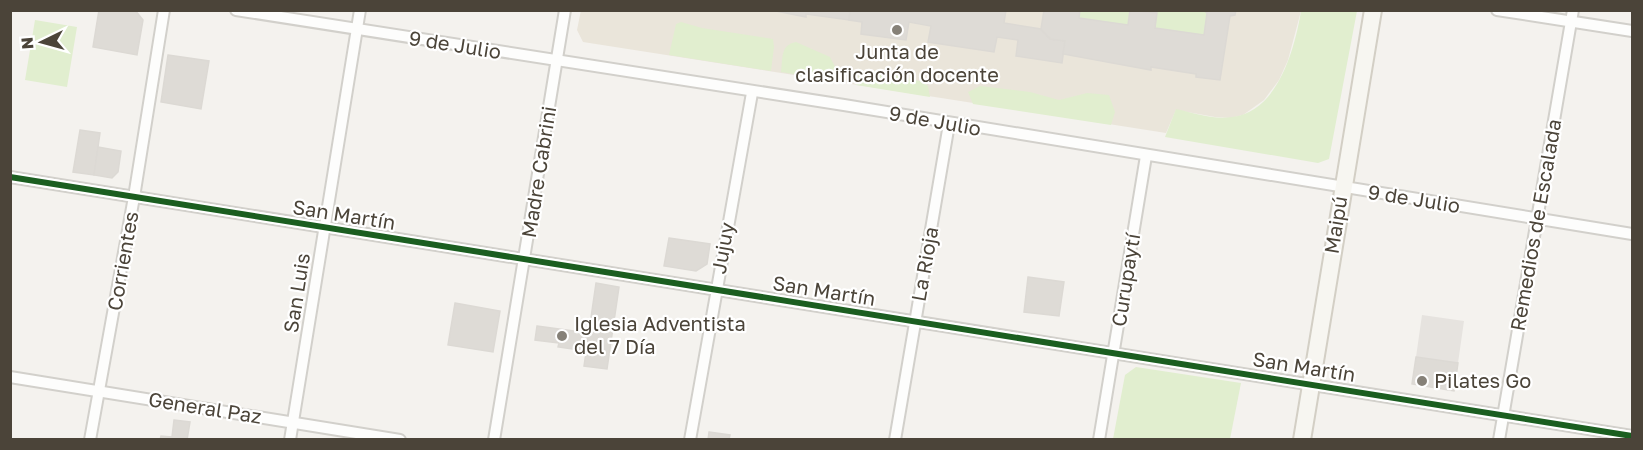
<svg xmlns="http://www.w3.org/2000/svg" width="1643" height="450" viewBox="0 0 1643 450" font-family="'Golos Text',sans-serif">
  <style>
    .education { fill: #eae5da }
    .green { fill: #e1eecf }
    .parking { fill: #e6e3df }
    .building { fill: #dedbd6; stroke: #dcd9d4; stroke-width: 1.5 }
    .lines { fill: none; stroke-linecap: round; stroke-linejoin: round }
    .street-casing { stroke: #d2d0cb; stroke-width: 14 }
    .secondary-casing { stroke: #d3cfc5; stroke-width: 20 }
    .street { stroke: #fdfdfc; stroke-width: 10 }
    .secondary { stroke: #f7f6f1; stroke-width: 16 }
    .cycleway-casing { stroke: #fff; stroke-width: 10 }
    .cycleway { stroke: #1b5e20; stroke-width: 6 }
    .poi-dot { fill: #868178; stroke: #fff; stroke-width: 2 }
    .labels { text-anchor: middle; stroke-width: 4.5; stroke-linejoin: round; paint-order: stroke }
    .street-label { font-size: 20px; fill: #4b4439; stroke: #fff }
    .poi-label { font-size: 20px; fill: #4b4439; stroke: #fff; text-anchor: start }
  </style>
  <rect width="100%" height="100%" fill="#f4f2ee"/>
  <!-- education -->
  <path class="education" d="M581,10L1301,11L1288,60L1279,80L1264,100L1243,115L1231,118L1215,117L1176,110L1166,133L583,42L577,30Z"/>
  <!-- green -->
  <g class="green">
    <path d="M1080,11H1130L1128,25L1079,18Z"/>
    <path d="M1142,11H1203L1207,13L1204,35L1155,28L1157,13Z"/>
    <path d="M1301,11H1357L1329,159L1318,163L1165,137L1176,109C1194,113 1213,120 1232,117C1278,112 1295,48 1301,11Z"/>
    <path d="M35,20L77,27L67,87L25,80Z"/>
    <path d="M681,22L702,28L773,39L774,47L771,71L669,55L676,24Z"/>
    <path d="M796,42L830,57L843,82L781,72C783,58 780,45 796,42Z"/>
    <path d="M870,70L924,82L928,86L930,97L856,85L859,75Z"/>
    <path d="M980,86L1030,92L1059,100L1087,93L1109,95L1115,112L1111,125L973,104L968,92Z"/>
    <path d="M1136,367L1241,383L1230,439H1113L1125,375Z"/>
  </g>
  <!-- parking -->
  <path class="parking" d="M1422,315L1464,321L1458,363L1416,357Z"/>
  <!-- building -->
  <g class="building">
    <path d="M99,10H135L143,20L137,55L93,47Z"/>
    <path d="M771,10H850L849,20L806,14V17Z"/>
    <path d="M850,10H1006L1004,23L1041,29L1050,39L1065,41L1062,63L1016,56L1018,40L997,37L994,52L928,42L931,26L909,22L906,40L861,34L862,22L849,20Z"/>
    <path d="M1044,10H1080L1079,18L1128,25L1130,10L1157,13L1155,28L1204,35L1207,13L1203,10H1236L1235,15L1230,16L1220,80L1196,77V74L1151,67V70L1063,54L1065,41L1050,39L1041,29Z"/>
    <path d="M168,55L209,61L201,109L161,102Z"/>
    <path d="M80,130L100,133L94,175L73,172Z"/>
    <path d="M98,147L121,151L118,172L112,178L94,175Z"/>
    <path d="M669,238L710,244L707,264L696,271L664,266Z"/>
    <path d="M1028,277L1064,282L1059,316L1024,312Z"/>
    <path d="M596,283L619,287L607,369L584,366Z"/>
    <path d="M455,303L500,311L493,352L448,345Z"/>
    <path d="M537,326L588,333L586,351L558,347L559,343L535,340Z"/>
    <path d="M1416,357L1458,363L1454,391L1412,384Z"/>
    <path d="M174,420L190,422L187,440H160L161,436L172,437Z"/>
    <path d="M709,432L730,435L729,440H708Z"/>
  </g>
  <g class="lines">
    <!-- street casing -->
    <g class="street-casing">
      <g id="street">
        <path d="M236,10L844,105L1632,234"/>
        <path d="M1497,10L1632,31"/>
        <path d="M10,177L1632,436"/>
        <path d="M10,377L400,440"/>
        <path d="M90,440L134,197L164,10"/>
        <path d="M290,440L360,10"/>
        <path d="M494,440L565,10"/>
        <path d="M690,440L752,93"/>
        <path d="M895,440L949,124"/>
        <path d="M1099,440L1146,156"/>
        <path d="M1499,440L1573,10"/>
      </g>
    </g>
    <!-- secondary casing -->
    <g class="secondary-casing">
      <path id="secondary" d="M1302,440L1373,10"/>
    </g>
    <!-- street -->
    <use href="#street" class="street"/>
    <!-- secondary -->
    <use href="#secondary" class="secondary"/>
    <!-- cycleway casing -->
    <g class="cycleway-casing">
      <path id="cycleway" d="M10,177L1632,436"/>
    </g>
    <!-- cycleway -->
    <use href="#cycleway" class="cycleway"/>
  </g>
  <!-- markers -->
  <g class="poi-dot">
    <circle cx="897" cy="30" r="6"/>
    <circle cx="562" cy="336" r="6"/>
    <circle cx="1422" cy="381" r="6"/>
  </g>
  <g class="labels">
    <!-- street labels -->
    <g class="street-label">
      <text transform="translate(455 45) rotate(9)" y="7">9 de Julio</text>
      <text transform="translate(935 121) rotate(10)" y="7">9 de Julio</text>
      <text transform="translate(539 172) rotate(-81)" y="7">Madre Cabrini</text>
      <text transform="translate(1414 199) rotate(9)" y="7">9 de Julio</text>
      <text transform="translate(344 215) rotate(9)" y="7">San Martín</text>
      <text transform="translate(1336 225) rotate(-81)" y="7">Maipú</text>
      <text transform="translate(1536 225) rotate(-80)" y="7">Remedios de Escalada</text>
      <text transform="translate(723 248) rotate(-80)" y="7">Jujuy</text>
      <text transform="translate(123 261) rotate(-80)" y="7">Corrientes</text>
      <text transform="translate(925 264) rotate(-80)" y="7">La Rioja</text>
      <text transform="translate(1126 280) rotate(-81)" y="7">Curupaytí</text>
      <text transform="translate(824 291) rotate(9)" y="7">San Martín</text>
      <text transform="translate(297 293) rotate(-81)" y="7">San Luis</text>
      <text transform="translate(1304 367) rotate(9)" y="7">San Martín</text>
      <text transform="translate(205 408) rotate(9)" y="7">General Paz</text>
    </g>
    <!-- poi labels -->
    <g class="poi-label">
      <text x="897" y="59" text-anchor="middle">Junta de<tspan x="897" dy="23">clasificación docente</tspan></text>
      <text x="574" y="331">Iglesia Adventista<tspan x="574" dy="23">del 7 Día</tspan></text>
      <text x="1434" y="388">Pilates Go</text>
    </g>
  </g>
  <!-- border -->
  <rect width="1643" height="450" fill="none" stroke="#4b4439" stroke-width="24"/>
  <!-- north arrow -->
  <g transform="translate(42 42) rotate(265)" stroke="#ffffff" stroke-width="4.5" paint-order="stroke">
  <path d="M0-4.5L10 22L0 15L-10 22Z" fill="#4b4439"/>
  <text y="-9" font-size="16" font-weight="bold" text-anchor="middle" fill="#4b4439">N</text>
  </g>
</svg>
